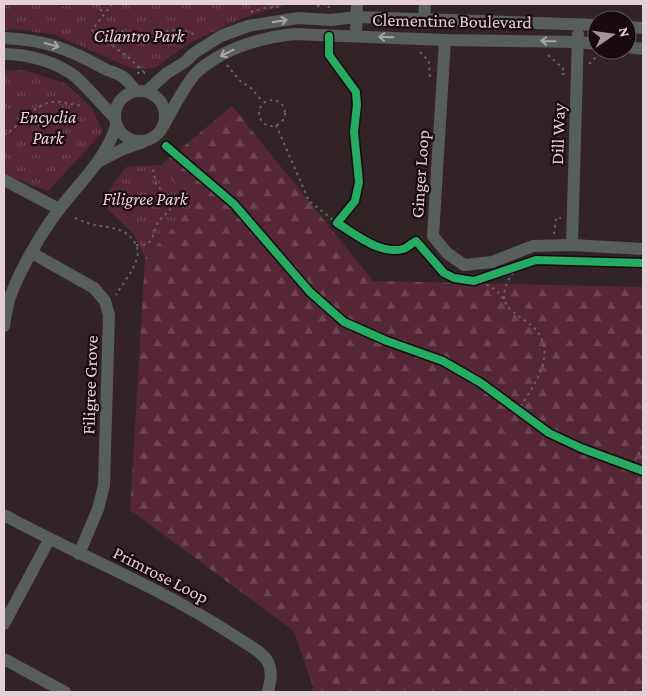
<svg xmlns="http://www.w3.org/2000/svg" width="647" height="696" viewBox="0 0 647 696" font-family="'Crimson Pro',serif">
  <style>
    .grass { fill: url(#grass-tufts) }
    .forest { fill: url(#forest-firs) }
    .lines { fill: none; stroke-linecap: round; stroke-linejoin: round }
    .path { stroke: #646463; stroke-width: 2; stroke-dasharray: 2.5 4; stroke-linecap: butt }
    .minor { stroke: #575e5b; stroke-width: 12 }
    .cycleway-casing { stroke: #170b0e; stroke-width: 11 }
    .cycleway { stroke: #26ab63; stroke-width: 8 }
    .oneway { stroke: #aca2a4 }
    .labels { text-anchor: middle; stroke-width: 4.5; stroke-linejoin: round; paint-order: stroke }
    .street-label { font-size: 18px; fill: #e4d0d4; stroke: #170b0e }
    .park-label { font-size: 18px; font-style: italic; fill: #f5ced7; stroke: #170b0e }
  </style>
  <defs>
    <pattern id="grass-tufts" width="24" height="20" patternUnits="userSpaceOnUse" patternTransform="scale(1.25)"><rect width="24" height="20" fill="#552635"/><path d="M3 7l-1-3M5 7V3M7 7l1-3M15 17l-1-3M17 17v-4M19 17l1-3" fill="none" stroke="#6d4451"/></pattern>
    <pattern id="forest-firs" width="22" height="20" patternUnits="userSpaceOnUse" patternTransform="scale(1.25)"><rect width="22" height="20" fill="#552635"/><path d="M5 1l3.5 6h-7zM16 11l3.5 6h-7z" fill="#6d4451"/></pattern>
  </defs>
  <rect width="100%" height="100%" fill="#322327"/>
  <!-- grass -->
  <g class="grass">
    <path d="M4,4H50L62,6L85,4H288L243,18L189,43L155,68L133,69L56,35L16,29L4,30Z"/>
    <path d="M22,70L65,83L92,108L103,132L48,191L4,175V71Z"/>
    <path d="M161,165L192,207L145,258L133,233L100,202L126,167Z"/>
  </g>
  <!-- forest -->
  <path class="forest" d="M232,106L373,281L643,287V692H312L313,687L294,631L130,510L145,258L192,207L161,165Z"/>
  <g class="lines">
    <!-- path -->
    <g class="path">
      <path d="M96,4L104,14"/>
      <path d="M112,4L92,30L129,58L145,73L148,72"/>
      <path d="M317,6L328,4L329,8"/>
      <path d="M251,12L264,8L283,7"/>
      <path d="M608,20H616"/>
      <path d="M104,40C108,36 112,33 117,32C125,30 133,35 140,35C162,36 175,23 197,36"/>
      <path d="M420,52L429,61L430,79"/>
      <path d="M548,55L563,68L562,74H566"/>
      <path d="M603,55L618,56"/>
      <path d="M589,64L596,57"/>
      <path d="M227,65L239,80L251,88L263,102"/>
      <path d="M137,73H145"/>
      <circle cx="272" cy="113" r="13"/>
      <path d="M276,125L309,201L337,223"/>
      <path d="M4,135C22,125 31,105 53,102C64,100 74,107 84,105"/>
      <path d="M75,218C80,220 85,222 90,224C107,228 125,226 135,243C137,247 139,252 137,258C134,270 123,283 116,295"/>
      <path d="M554,234L556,218H561"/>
      <path d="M416,241L422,237"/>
      <path d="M136,245C157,247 151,230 159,221C165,213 172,212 172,202L156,184L153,169"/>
      <path d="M474,281C485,283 496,288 503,298C505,301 506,305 509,308C516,316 528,321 536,330C558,356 532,387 518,411"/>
      <path d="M504,299C504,284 510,276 520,265"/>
      <path d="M632,466L643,446"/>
    </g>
    <!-- minor -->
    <g class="minor">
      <path d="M424,19L425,4"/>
      <path d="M627,27L643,28"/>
      <path d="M356,36L357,4"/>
      <path d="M4,38C46,40 69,49 105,69C111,72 118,73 123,77C128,80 132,87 136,91"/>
      <path d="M445,40L433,236L447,253L464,265L492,262L533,246L572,245L643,249"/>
      <path d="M627,47L643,49"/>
      <path d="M4,54C28,54 58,62 77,78C90,90 102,105 115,118"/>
      <circle cx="140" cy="116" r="25"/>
      <path d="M147,91L167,73L185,62L194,53L221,36L248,26L298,18L331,20L356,17L597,25"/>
      <path d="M164,125C172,110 186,83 197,72C224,48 259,38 294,34L445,40L578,42L597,44"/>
      <path d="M100,161L123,149L143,142"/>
      <path d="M4,180L59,209"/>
      <path d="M572,245L578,34"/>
      <path d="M32,253L94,288L105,301L109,315L104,485L98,509L79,554"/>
      <path d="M4,326C5,318 7,309 9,300C19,271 42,231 61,207C82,180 105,160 116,126"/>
      <path d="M4,515C81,557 163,588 236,637C246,644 262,651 268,662C273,672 270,683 268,692"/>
      <path d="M4,624L49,540"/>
      <path d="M4,659L65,692"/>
    </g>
    <!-- cycleway casing -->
    <g class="cycleway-casing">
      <g id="cycleway">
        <path d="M329,36V55L356,92L357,105L354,132L359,182L355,201L337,223C355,234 380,255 403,249C407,248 412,243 416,241L444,273L454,278L474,281L536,260L643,263"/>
        <path d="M166,146L234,204L310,292L344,322L387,341L443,361L481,383L549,433L581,448L643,471"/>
      </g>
    </g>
    <!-- cycleway -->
    <use href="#cycleway" class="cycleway"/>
  </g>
  <!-- one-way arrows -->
  <defs><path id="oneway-shaft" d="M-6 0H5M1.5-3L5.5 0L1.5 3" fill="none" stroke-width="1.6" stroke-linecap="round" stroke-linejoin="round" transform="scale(1.25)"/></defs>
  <g class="oneway">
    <use href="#oneway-shaft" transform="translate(280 21) rotate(-10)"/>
    <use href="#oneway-shaft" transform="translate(386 37) rotate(-178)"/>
    <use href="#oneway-shaft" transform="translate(548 41) rotate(-179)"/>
    <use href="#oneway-shaft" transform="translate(52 45) rotate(15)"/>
    <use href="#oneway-shaft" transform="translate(227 53) rotate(154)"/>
  </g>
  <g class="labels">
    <!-- street labels -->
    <g class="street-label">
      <text transform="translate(452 21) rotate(1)" y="6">Clementine Boulevard</text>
      <text transform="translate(558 134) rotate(-88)" y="6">Dill Way</text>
      <text transform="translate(420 174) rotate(-86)" y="6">Ginger Loop</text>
      <text transform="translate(90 385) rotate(-88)" y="6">Filigree Grove</text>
      <text transform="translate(161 575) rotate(27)" y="6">Primrose Loop</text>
    </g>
    <!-- park labels -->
    <g class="park-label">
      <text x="139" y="42">Cilantro Park</text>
      <text x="48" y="123">Encyclia<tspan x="48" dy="21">Park</tspan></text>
      <text x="145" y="205">Filigree Park</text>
    </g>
  </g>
  <!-- border -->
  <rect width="647" height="696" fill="none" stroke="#e4d0d4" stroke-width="10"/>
  <!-- north arrow -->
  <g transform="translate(612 35) rotate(77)"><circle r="24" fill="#170b0e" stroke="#695a5d"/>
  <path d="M0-4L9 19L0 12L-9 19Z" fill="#a69397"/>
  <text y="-8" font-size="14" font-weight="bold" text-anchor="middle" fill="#e4d0d4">N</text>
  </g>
</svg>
